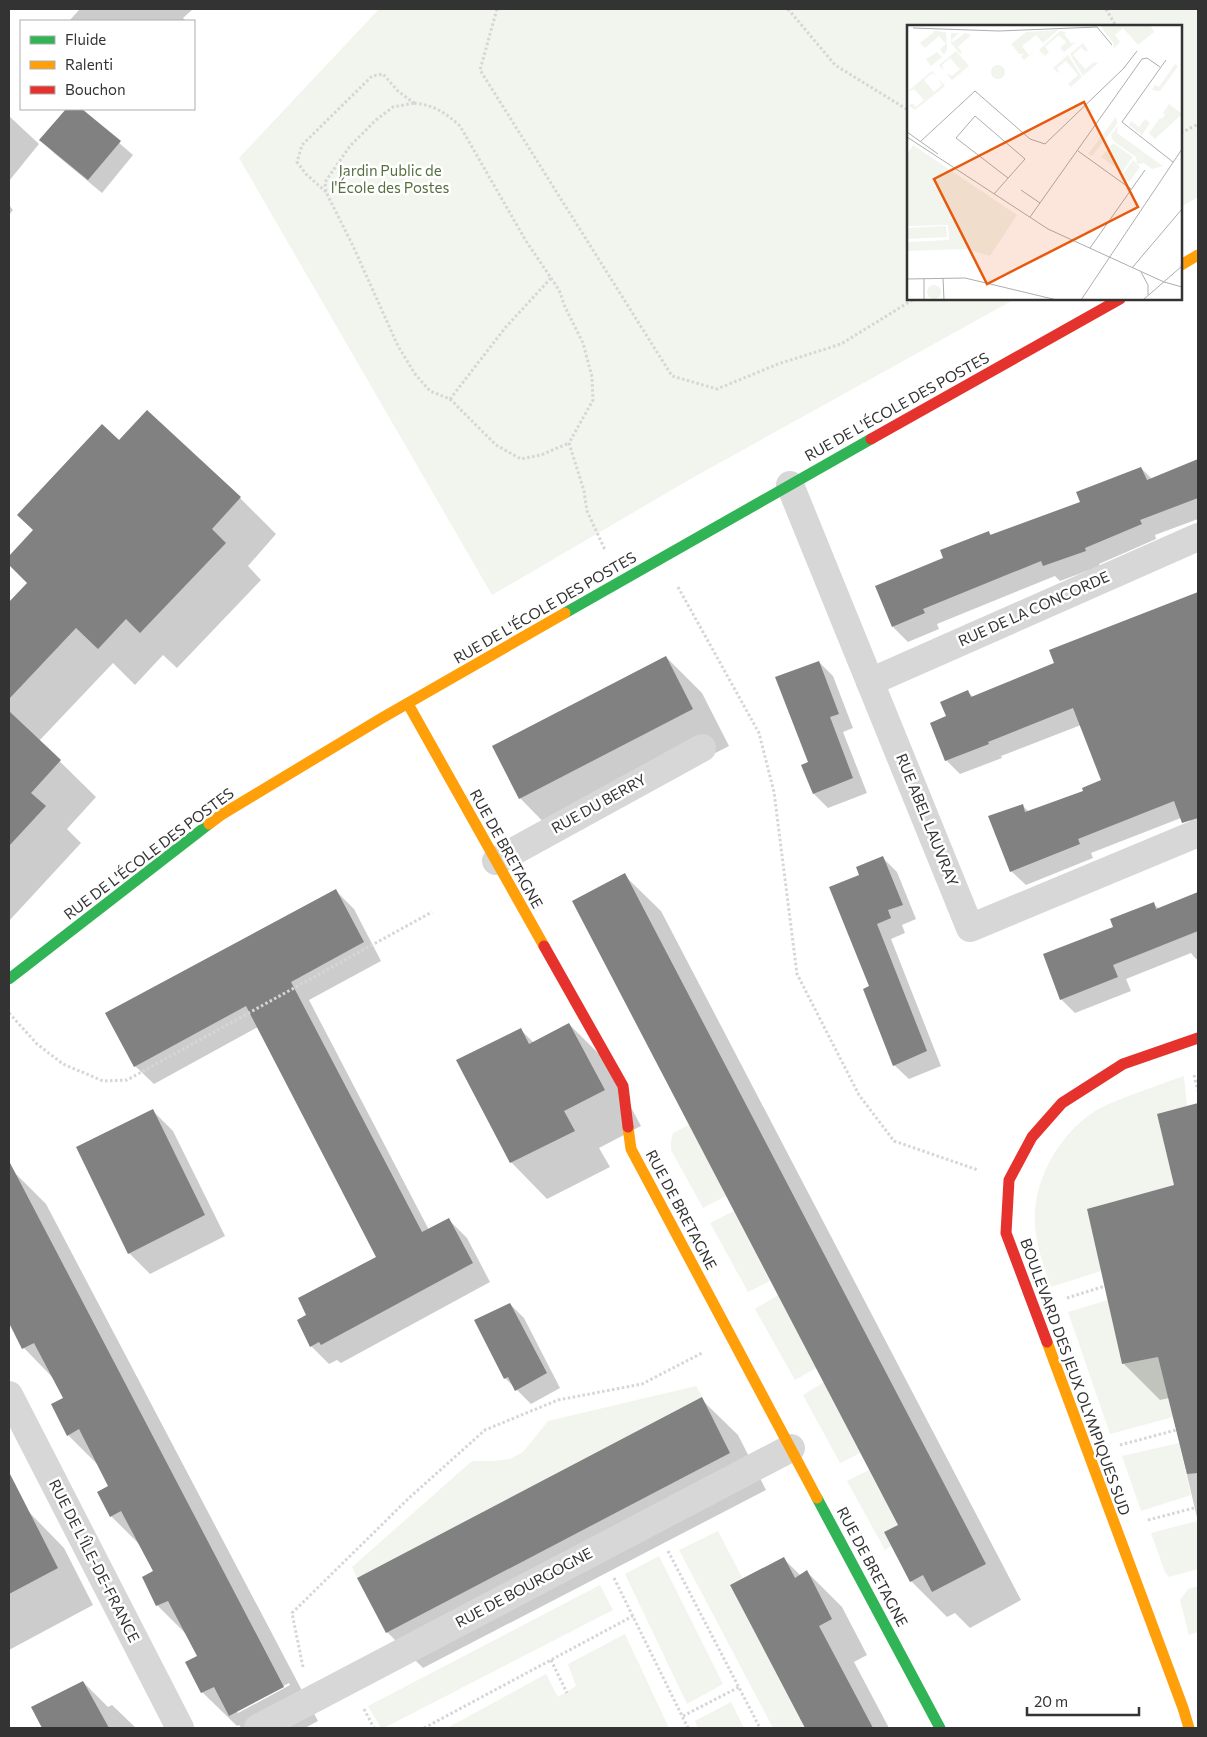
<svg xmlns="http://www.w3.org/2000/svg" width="1207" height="1737" viewBox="0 0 1207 1737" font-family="Commissioner,sans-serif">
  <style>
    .green { fill: #f1f5ed }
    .shadow { fill: #0003; fill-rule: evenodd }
    .building { fill: #818181 }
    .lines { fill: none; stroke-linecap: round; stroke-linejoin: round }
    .path { stroke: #d6d6d6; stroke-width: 3; stroke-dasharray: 2.5 2.5; stroke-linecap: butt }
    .street { stroke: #d7d7d7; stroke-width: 28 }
    .fast { stroke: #30b455; stroke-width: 11 }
    .slow { stroke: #ff9f0a; stroke-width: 11 }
    .jam { stroke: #e5322d; stroke-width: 11 }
    .labels { text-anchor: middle; stroke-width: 5; stroke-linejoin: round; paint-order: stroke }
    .park-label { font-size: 15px; fill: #56703f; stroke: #fff }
    .street-label { font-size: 15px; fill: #333; stroke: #fff }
    .inset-road { fill: none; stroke: #adadad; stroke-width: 1 }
    .view { fill: #e8590c; fill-opacity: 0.15; stroke: #e8590c; stroke-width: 2.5 }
    .inset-edge { fill: none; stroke: #333; stroke-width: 2.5 }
  </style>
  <rect width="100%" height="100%" fill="#fff"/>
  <!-- green -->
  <g class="green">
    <path d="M379,9H1198V197L1181,207V26H908V299H1015L694,477L492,595L239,158Z"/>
    <path d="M1184,1076L1187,1106L1157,1114L1174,1185L1087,1209L1101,1271L1051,1287C1044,1266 1036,1246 1035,1224C1032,1182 1059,1134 1095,1111C1101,1107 1109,1104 1116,1101C1138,1092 1161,1084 1184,1076Z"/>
    <path d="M689,1125L726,1196L703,1208L671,1150V1141L673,1133Z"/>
    <path d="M734,1211L770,1281L748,1292L710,1223Z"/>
    <path d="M778,1295L816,1368L795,1380L755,1309Z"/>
    <path d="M1108,1300L1122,1364L1158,1357L1173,1417L1110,1434L1068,1312Z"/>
    <path d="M824,1382L860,1453L840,1463L803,1395Z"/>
    <path d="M696,1386L702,1397L357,1578L352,1567L472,1461H493L510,1459L523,1452L548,1421Z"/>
    <path d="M1179,1443L1191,1495L1141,1511L1122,1456Z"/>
    <path d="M869,1470L898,1525L884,1532L891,1546L885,1550L847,1481Z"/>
    <path d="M1197,1521L1198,1569L1169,1577L1165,1572L1151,1533Z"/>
    <path d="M718,1531L743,1579L730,1585L805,1728H773L679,1550Z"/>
    <path d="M659,1556L723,1684L687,1704L625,1574Z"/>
    <path d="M600,1585L613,1610L384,1728H381L368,1706Z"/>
    <path d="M1198,1586V1632L1189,1635L1180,1600L1188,1589Z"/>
    <path d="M625,1634L669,1728H447L546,1674L558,1697L576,1686L568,1664Z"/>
    <path d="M731,1702L744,1728H698L695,1721Z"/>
  </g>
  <!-- shadow -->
  <g class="shadow">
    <path d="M80,9H193L183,18L186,21H69Z"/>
    <path d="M67,109H80L133,155L102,193L54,153L41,140Z"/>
    <path d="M9,116L39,144L9,181Z"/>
    <path d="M9,205L13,210L9,215Z"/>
    <path d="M119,442L240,498L276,534L248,566L261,580L177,668L163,655L135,685L113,663L39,741L96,797L67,829L81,843L9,921V604L28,583L9,564V558Z"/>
    <path d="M1198,460V519L1155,535L1156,539L1099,564L1100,566L1060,581L1055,576L937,624L939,629L908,642L893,627L944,558L989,532L992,536L1082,502L1141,468L1152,479Z"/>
    <path d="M1198,593V819L1191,821L1186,816L1091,853L1093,858L1026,885L1011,871L1022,805L1029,812L1085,792L1102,781L1081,725L1001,756L1002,758L960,774L946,760L947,717L968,692L973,697L1056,664L1051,651Z"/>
    <path d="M666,657L702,693L729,746L556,835L520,798Z"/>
    <path d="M819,662L833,676L853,728L843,732L867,793L828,808L814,794L803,765L810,763Z"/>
    <path d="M883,858L897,872L916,919L902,925L905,933L891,939L941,1066L909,1079L894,1065L870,987Z"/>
    <path d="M624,875L661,911L1021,1600L970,1628L955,1613L947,1617L911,1581L899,1525Z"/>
    <path d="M336,891L354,909L381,961L309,1000L429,1230L449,1220L467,1238L490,1282L341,1363L337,1360L329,1364L311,1346L377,1257L258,1027L154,1084L135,1066Z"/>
    <path d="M1198,893V959H1196L1191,953L1126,979L1131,991L1075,1013L1061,999L1114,927L1153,903L1159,909Z"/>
    <path d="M569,1024L606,1061L641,1126L599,1148L610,1167L547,1199L511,1162L520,1029L534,1043Z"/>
    <path d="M1198,1104V1522L1169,1398L1160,1400L1124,1364L1088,1209L1176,1186L1158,1114Z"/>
    <path d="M152,1110L173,1131L225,1236L150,1274L129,1253Z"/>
    <path d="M12,1170L46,1204L318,1721L305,1728H242L239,1725L237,1726L202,1692L199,1656L189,1637L158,1606L143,1578L154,1571L142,1547L111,1516L110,1486L99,1466L68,1435L65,1399L54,1379L24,1348L9,1320L20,1314L9,1293V1172ZM289,1683L290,1685L238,1713L236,1711Z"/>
    <path d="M510,1304L524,1318L560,1388L531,1404L505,1378Z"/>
    <path d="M701,1399L738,1435L766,1490L423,1668L387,1632Z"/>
    <path d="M28,1511L64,1548L93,1605L9,1650V1521Z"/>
    <path d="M784,1559L800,1575L807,1572L842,1607L867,1655L854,1662L889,1728H806L732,1586Z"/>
    <path d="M83,1682L108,1707L112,1705L136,1728H44L33,1707Z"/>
  </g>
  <!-- building -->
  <g class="building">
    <path d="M66,109H82L121,141L88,180L39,140Z"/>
    <path d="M147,410L241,497L212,529L226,543L140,633L126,619L98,649L76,628L9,699V602L27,583L9,565V556L33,530L17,515L102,424L119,440Z"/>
    <path d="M1198,459V498L1140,520L1142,524L1085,548L1086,551L1043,566L1041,561L923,609L925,613L892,627L875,586L943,558L940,550L989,531L990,535L1080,502L1076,492L1141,467L1147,480Z"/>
    <path d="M1198,592V818L1182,823L1174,801L1078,839L1080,844L1010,872L988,816L1023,804L1025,812L1083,791L1082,788L1101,780L1073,708L988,742L989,744L945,761L930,723L946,716L940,702L968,690L971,697L1054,663L1049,650Z"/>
    <path d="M666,656L693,709L519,799L492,746Z"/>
    <path d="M819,661L839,714L830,717L853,778L813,794L801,765L808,762L775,677Z"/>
    <path d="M9,711L61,760L31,793L46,806L9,846Z"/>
    <path d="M883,856L903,905L888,910L891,918L877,924L927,1051L893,1066L863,989L869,986L829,887L859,875L856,867Z"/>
    <path d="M625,873L986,1564L932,1592L923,1575L910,1582L884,1532L898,1525L572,901Z"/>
    <path d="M336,889L364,942L291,982L422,1232L449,1218L473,1263L321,1345L319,1342L310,1347L297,1320L306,1315L298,1298L376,1257L246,1006L134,1067L105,1013Z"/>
    <path d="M1198,892V931L1113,965L1118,977L1060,1000L1043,954L1113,927L1110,919L1154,902L1156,909Z"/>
    <path d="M569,1023L605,1090L564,1111L575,1131L510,1163L456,1060L521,1028L529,1044Z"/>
    <path d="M1198,1103V1473L1187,1474L1158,1357L1122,1364L1087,1209L1174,1185L1157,1114Z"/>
    <path d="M153,1109L205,1215L128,1254L76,1147Z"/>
    <path d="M9,1161L284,1687L229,1716L214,1687L201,1693L185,1662L197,1656L168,1601L156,1606L142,1577L153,1571L121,1511L110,1517L97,1492L108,1486L79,1429L67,1436L51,1404L63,1398L34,1343L22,1349L9,1323Z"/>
    <path d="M510,1303L547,1373L515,1391L508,1377L504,1379L474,1320Z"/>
    <path d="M702,1397L730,1453L386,1633L357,1578Z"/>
    <path d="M9,1472L58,1568L9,1594Z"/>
    <path d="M784,1557L795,1578L807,1570L832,1619L819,1626L873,1728H805L730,1585Z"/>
    <path d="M83,1681L109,1728H42L31,1707Z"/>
  </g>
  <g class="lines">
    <!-- path -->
    <g class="path">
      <path d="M497,9L480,70L672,376L717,389L778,364L841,344L914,299"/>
      <path d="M788,9L835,65L908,110"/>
      <path d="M1106,9L1116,26"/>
      <path d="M414,103C434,105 446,113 460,126L526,241L551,278L505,328L450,399L430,391L415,374L398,346L353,246L326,192L325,182L350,146L376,120L393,107Z"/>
      <path d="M1181,133L1198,124"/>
      <path d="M326,192L306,174L297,162L302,145L372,76L383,74L398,91L414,103"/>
      <path d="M551,278L559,290L565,307L583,343L592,377L593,400L569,443L584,491L587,511L605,550"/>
      <path d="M450,399L496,445L521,459L541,455L569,443"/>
      <path d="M678,587L759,733L774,792L797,974L859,1095L894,1141L978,1170"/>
      <path d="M9,1013L37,1044L63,1064L103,1081L127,1080L432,912"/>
      <path d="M1194,1075L1198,1091"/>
      <path d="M1067,1298L1105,1286"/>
      <path d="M1120,1445L1176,1430"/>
      <path d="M1148,1520L1194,1508"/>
      <path d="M668,1551L760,1728"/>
      <path d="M614,1578L688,1728"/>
      <path d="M551,1660L567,1693"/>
      <path d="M303,1667L292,1613L409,1498L485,1430L558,1400L642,1384L702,1353"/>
      <path d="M364,1709L374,1728"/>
      <path d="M683,1716L739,1687"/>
      <path d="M424,1728L633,1616"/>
    </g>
    <!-- street -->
    <g class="street">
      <path d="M790,485L970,928L1198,833"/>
      <path d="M870,682L1198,537"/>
      <path d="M496,861L702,748"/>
      <path d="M9,1395L180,1728"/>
      <path d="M258,1728L791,1448"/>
    </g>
    <!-- fast -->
    <g class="fast">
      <path d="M565,613L871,439"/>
      <path d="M9,979L209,824"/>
      <path d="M817,1498L940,1728"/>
    </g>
    <!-- slow -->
    <g class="slow">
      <path d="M1181,265L1198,255"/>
      <path d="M408,704L544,946"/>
      <path d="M209,824L221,815L382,718L565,613"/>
      <path d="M628,1127L631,1149L817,1498"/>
      <path d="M1047,1342L1183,1708L1189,1728"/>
    </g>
    <!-- jam -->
    <g class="jam">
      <path d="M871,439L1120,299"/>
      <path d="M544,946L623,1086L628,1127"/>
      <path d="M1047,1342L1006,1233L1009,1180L1032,1137L1062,1103L1123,1064L1198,1038"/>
    </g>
  </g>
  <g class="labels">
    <!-- park labels -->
    <g class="park-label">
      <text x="390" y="176">Jardin Public de<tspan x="390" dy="17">l'École des Postes</tspan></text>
    </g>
    <!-- street labels -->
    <g class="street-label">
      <text transform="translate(897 407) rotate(-29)" y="5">RUE DE L'ÉCOLE DES POSTES</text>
      <text transform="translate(545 608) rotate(-30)" y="5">RUE DE L'ÉCOLE DES POSTES</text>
      <text transform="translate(1034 609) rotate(-24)" y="5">RUE DE LA CONCORDE</text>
      <text transform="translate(599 804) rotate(-29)" y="5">RUE DU BERRY</text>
      <text transform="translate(927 820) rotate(68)" y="5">RUE ABEL LAUVRAY</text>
      <text transform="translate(506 849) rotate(61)" y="5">RUE DE BRETAGNE</text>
      <text transform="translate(149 854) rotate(-37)" y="5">RUE DE L'ÉCOLE DES POSTES</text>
      <text transform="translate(681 1210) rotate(62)" y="5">RUE DE BRETAGNE</text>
      <text transform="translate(1075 1377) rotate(70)" y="5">BOULEVARD DES JEUX OLYMPIQUES SUD</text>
      <text transform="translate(94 1561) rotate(63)" y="5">RUE DE L'ÎLE-DE-FRANCE</text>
      <text transform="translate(872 1567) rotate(62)" y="5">RUE DE BRETAGNE</text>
      <text transform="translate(524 1588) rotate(-28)" y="5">RUE DE BOURGOGNE</text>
    </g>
  </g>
  <!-- overview -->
  <g transform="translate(907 25)">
    <rect width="275" height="275" fill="#fff"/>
    <path d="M193,0H243L247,7L231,20L216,3L208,10L213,17L206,24L207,19ZM151,5L136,18L129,10L115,21L122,30L129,25L117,35L114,31L117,29H112L104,19L119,7ZM28,6L39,7L40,25L37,30L33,24L39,19L32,11L18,23L13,18ZM153,6L159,7L157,9L164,18L169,17L157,27L153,23L159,17L152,10L138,22L142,27L138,31L132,25ZM44,8H52L44,15L46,17L58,8L64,10L51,22L55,27L53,29L44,18ZM176,18L181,25L179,27L174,22L166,30L178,44L187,37L191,38L176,51L163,29ZM49,26L62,41L45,55L39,48L45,51L53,44L43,33L35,40L37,46L32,40ZM30,27L35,32L24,41L19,34L8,41ZM161,30L175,52L164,62L161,59L171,50L159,36L150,43L153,49L146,43ZM268,39L271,41L253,66L245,65L248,60L252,62ZM84 47a7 7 0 1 1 14 0a7 7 0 1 1-14 0ZM25,46L30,52L25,48L17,55L27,67L35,60L32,54L38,61L8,85L2,81L5,78L9,82L17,75L7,64L0,67ZM262,79L275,89L248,114L242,108L253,93L255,94L258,90L256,88ZM209,92L210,99L185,131L181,129ZM238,94L243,98L235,110L222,100L224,96L232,102ZM211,101L210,108L256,141L245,144L237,138L230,139L229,132L206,116L204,110ZM206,118L226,132L215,147L194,132ZM6,120L110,190L83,231L60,224L0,226V217L42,215L41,200L0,201V130ZM226,135L233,142L222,157L214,152ZM39,201L40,212L1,214L0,203ZM20 267a7 7 0 1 1 14 0a7 7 0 1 1-14 0Z" fill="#f1f5ed"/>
    <path class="inset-road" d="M6,3L92,6L190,2L205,20M259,35L215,97L266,137M0,107L31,129M0,112L141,204L257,257M14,116L68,66L123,114L138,119L217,43L230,26M171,126L224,164M114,165L133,178M87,169L118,134L68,91L49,113L101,153M123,192L235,34L240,33L253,42M183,223L238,145M225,243L275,184M234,247L241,260V270M36,253L37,275M0,254L58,253L150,275M17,254V275M257,257L275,262M174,275L275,124M236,275L275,241"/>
    <path class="view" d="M177,77L231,182L80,259L27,154Z"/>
    <rect width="275" height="275" class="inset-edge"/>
  </g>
  <!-- border -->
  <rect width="1207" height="1737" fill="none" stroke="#333333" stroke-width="20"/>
  <!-- legend -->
  <rect x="20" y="20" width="175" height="90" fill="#ffffff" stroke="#adadad"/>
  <rect x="30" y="36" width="25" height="8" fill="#30b455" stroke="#adadad"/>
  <text x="65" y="45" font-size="15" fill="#333333">Fluide</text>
  <rect x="30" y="61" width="25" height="8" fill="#ff9f0a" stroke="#adadad"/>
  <text x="65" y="70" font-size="15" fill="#333333">Ralenti</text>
  <rect x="30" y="86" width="25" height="8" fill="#e5322d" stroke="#adadad"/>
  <text x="65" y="95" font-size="15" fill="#333333">Bouchon</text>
  <!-- scale -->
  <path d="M1027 1707v8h112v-8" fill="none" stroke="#333333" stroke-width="2.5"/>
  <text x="1034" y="1707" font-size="15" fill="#333333" stroke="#ffffff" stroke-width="4" paint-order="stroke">20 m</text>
</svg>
